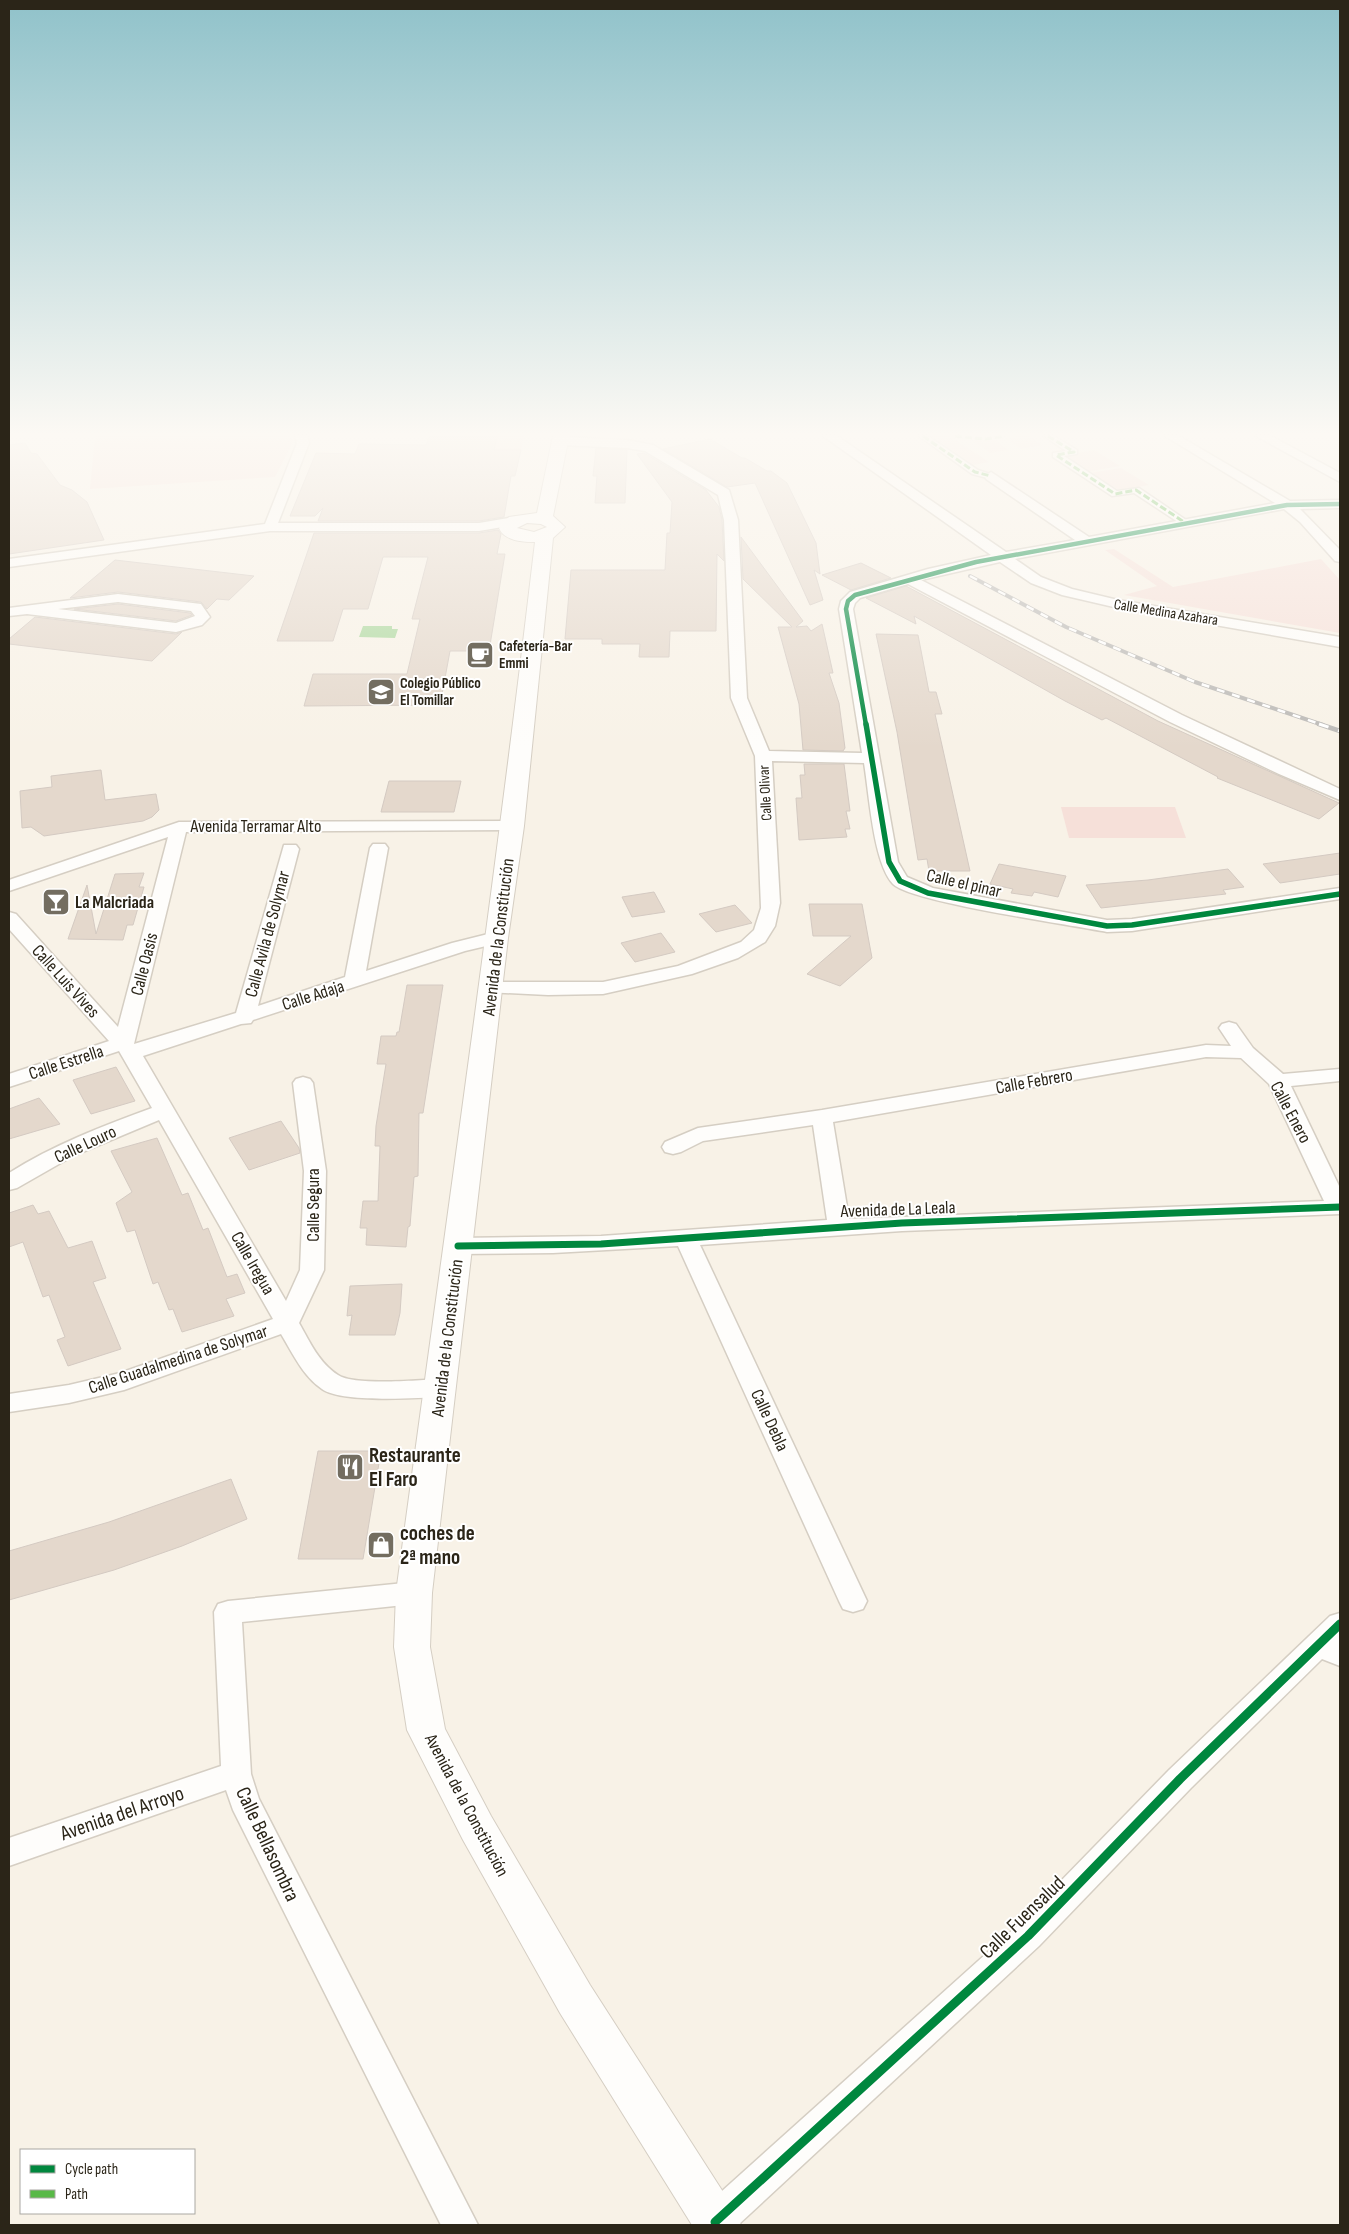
<svg xmlns="http://www.w3.org/2000/svg" width="1349" height="2234" viewBox="0 0 1349 2234" font-family="'Sofia Sans Condensed',sans-serif">
  <style>
    .green { fill: #f6e0d9 }
    .water { fill: #acd89e }
    .building { fill: #e4d8cc; stroke: #d4cac2 }
    .lines { fill: none; stroke-linecap: round; stroke-linejoin: round }
    .pedestrian-casing { stroke: #d5cec3; stroke-width: 3 }
    .minor-casing { stroke: #d5cec3; stroke-width: 3 }
    .secondary-casing { stroke: #d5cec3; stroke-width: 2 }
    .pedestrian { fill: #fefdfb; fill-rule: evenodd }
    .minor { fill: #fefdfb; fill-rule: evenodd }
    .secondary { fill: #fefdfb; fill-rule: evenodd }
    .rail-far1-casing { stroke: #bcbab7; stroke-width: 4 }
    .rail-casing { stroke: #bcbab7; stroke-width: 5 }
    .rail-far1 { stroke: #fff; stroke-width: 2.5; stroke-dasharray: 8; stroke-linecap: butt }
    .rail { stroke: #fff; stroke-width: 3; stroke-dasharray: 10; stroke-linecap: butt }
    .quiet { stroke: #58b947; stroke-width: 3; stroke-dasharray: 7 3; stroke-linecap: butt }
    .cycleway-far3-casing { stroke: #fff; stroke-width: 6 }
    .cycleway-far2-casing { stroke: #fff; stroke-width: 8 }
    .cycleway-far1-casing { stroke: #fff; stroke-width: 10 }
    .cycleway-casing { stroke: #fff; stroke-width: 12 }
    .cycleway-far3 { stroke: #00873e; stroke-width: 4.5 }
    .cycleway-far2 { stroke: #00873e; stroke-width: 5.5 }
    .cycleway-far1 { stroke: #00873e; stroke-width: 7 }
    .cycleway { stroke: #00873e; stroke-width: 9 }
    .labels { text-anchor: middle; stroke-width: 4; stroke-linejoin: round; paint-order: stroke }
    .far-street-label { font-size: 15px; fill: #2b2518; stroke: #fff }
    .far-poi-label { font-size: 15px; font-weight: bold; fill: #2b2518; stroke: #fff; text-anchor: start }
    .street-label { font-size: 18px; fill: #2b2518; stroke: #fff }
    .poi-label { font-size: 18px; font-weight: bold; fill: #2b2518; stroke: #fff; text-anchor: start }
    .near-poi-label { font-size: 21px; font-weight: bold; fill: #2b2518; stroke: #fff; text-anchor: start }
    .near-street-label { font-size: 21px; fill: #2b2518; stroke: #fff }
  </style>
  <rect width="100%" height="100%" fill="#f8f2e7"/>
  <!-- green -->
  <g class="green">
    <path d="M95,436H290L293,442L275,477L90,489Z"/>
    <path d="M425,436H524L521,450H494L496,437Z"/>
    <path d="M932,436H949L989,462L973,465Z"/>
    <path d="M1016,436H1028L1043,445L1021,449L1007,439Z"/>
    <path d="M972,440L996,441L1008,450L990,453Z"/>
    <path d="M1094,450L1120,466L1086,472L1062,456Z"/>
    <path d="M1121,468L1149,485L1119,490L1090,473Z"/>
    <path d="M1114,549L1173,587L1321,559L1340,580V633L1124,595L1157,586L1105,550Z"/>
    <path d="M1061,807H1175L1186,838H1069Z"/>
  </g>
  <!-- water -->
  <path class="water" d="M363,626H392V629H398L395,638L359,637Z"/>
  <!-- building -->
  <g class="building">
    <path d="M429,437H497L494,450H521L515,476H511L504,517L479,521H318L323,508L315,516H290L316,453L355,454L359,444L426,445Z"/>
    <path d="M710,439L742,458H745L767,471H771L787,483L816,543L820,574L814,570L823,600L810,605L755,483L727,487L663,449Z"/>
    <path d="M25,443L31,453L37,454L60,485L72,490L87,502L104,540L9,554V445Z"/>
    <path d="M596,448L627,450L625,503H595L597,476H593Z"/>
    <path d="M644,453L706,490L719,507L722,520L724,561L717,554L716,631H670L669,657H639L640,644H602V639H565L571,570H665L667,533H670L672,502L637,454Z"/>
    <path d="M498,530L501,534L497,554H505L489,651H450L440,705L304,706L313,674H407L420,619H412L428,557H383L368,609H343L333,641H277L314,533H479Z"/>
    <path d="M741,537L803,621L796,627L807,626L811,631L822,624L833,673H829L839,703L845,748L843,751L803,750L799,704L778,627H792L743,579Z"/>
    <path d="M115,560L254,576L229,600L217,599L207,609L201,602L118,592L70,598Z"/>
    <path d="M861,563L891,578L851,590L822,575Z"/>
    <path d="M906,586L1158,721L1339,803L1319,819L1217,778L1218,777L1106,718L1102,720L1065,701L914,616L916,624L866,598Z"/>
    <path d="M118,604L190,613L192,615L176,621L74,609Z"/>
    <path d="M35,617L176,634L182,632L152,661L9,644V639Z"/>
    <path d="M876,634L918,635L929,692H936L942,714H935L970,871H929L927,859L918,860L897,732Z"/>
    <path d="M804,764H844L850,811H846L850,829H845L847,837L799,840L796,798H802L800,775H805Z"/>
    <path d="M101,770L105,800L156,794L159,810L152,817L143,821L44,836L31,827L22,828L20,791L52,787L51,776Z"/>
    <path d="M389,781H461L454,812H381Z"/>
    <path d="M1340,853V874L1280,883L1263,864Z"/>
    <path d="M999,864L1066,876L1058,897L1034,892L1032,896L1011,893L1013,889L990,884Z"/>
    <path d="M1228,869L1244,887L1223,890L1226,894L1101,908L1086,885L1148,880Z"/>
    <path d="M144,873L139,887H144L133,925H127L123,940L68,939L87,885L96,934L115,874Z"/>
    <path d="M654,892L665,912L632,917L622,897Z"/>
    <path d="M809,904H862L872,958L840,986L807,974L851,936H813Z"/>
    <path d="M735,905L752,923L716,932L699,914Z"/>
    <path d="M661,933L675,952L635,962L621,943Z"/>
    <path d="M407,985H443L423,1113H419L418,1176L414,1177L410,1226L408,1227L406,1247L366,1245L367,1228H360L363,1201H378L380,1146H375L376,1126L386,1064H377L381,1036H396L397,1032H399Z"/>
    <path d="M116,1067L135,1101L91,1114L73,1080Z"/>
    <path d="M39,1098L60,1124L9,1139V1109Z"/>
    <path d="M281,1121L299,1148L300,1153L249,1170L229,1138Z"/>
    <path d="M157,1138L182,1195L188,1193L203,1230L208,1228L227,1277L237,1274L245,1293L226,1299L234,1316L182,1332L173,1309L169,1310L158,1282L153,1284L135,1230L127,1232L116,1203L132,1192L111,1151Z"/>
    <path d="M33,1205L38,1214L49,1211L68,1248L92,1241L106,1278L93,1282L121,1349L68,1366L57,1340L65,1337L49,1295L43,1297L23,1242L9,1247V1213Z"/>
    <path d="M402,1284L400,1313L395,1335H349L352,1315L347,1316L350,1286Z"/>
    <path d="M318,1451H381L363,1559H298Z"/>
    <path d="M231,1479L247,1519L182,1546L114,1570L9,1600V1551L109,1522Z"/>
  </g>
  <g class="lines">
    <!-- pedestrian casing -->
    <g class="pedestrian-casing">
      <g id="pedestrian">
        <path d="M919,436H928L978,470L996,476L991,479L972,474Z"/>
        <path d="M1044,436H1054L1077,450V454L1064,456L1117,491L1139,488L1192,524L1184,526L1134,493L1112,496L1053,457V453L1066,451Z"/>
      </g>
    </g>
    <!-- minor casing -->
    <g class="minor-casing">
      <g id="minor">
        <path d="M295,436H307L309,443L278,523H479L515,517L522,521L515,525L479,531H270L9,567V559L265,524L297,443Z"/>
        <path d="M823,436H837L1006,552L1075,540L986,479L985,476L991,472L1089,537L1275,503L1165,436H1179L1290,501L1340,500V508L1300,509L1340,550V562L1335,561L1300,522L1284,509L1015,559L1041,577L1072,589L1118,600L1340,637V647L1118,608L1062,595L1031,583L1000,562L921,580L1182,715L1340,789V800L1279,774L1170,722L908,584L860,598L855,603L853,609L898,862L907,877L933,888L1107,920L1132,919L1340,888V899L1132,931L1107,932C1072,925 910,902 893,884C873,863 869,792 864,763L772,761L780,903L775,926L765,942L738,958L692,974L603,994L548,995L485,992L482,988L485,984L492,982H603L678,966L741,942L754,930L761,908L755,756L731,698L724,520L718,495L645,451L627,448L560,445L554,441L560,437L627,440L653,445L729,490L738,520L747,698L769,751L862,753L839,609L841,601L850,592L928,569L991,555Z"/>
        <path d="M1256,436H1271L1340,473V482Z"/>
        <path d="M118,594L201,604L210,617L202,625L176,632L27,614L9,616V608ZM118,602L191,611L195,616L176,623L58,609Z"/>
        <path d="M513,821L519,822L522,826L519,830L186,832L134,1044L236,1013L284,845H296L299,849L258,1006L345,977L370,848L373,844H385L388,848L366,971L452,943L496,932L503,934L505,938L503,942L465,951L253,1020L251,1023L241,1024L143,1056L286,1301L300,1270L304,1171L293,1083L296,1079L303,1077L310,1079L313,1083L326,1171L324,1270L299,1323C310,1342 319,1363 338,1375C354,1386 420,1380 441,1379L450,1382L453,1388L450,1394L441,1397C416,1398 341,1403 322,1389C303,1376 293,1354 281,1334L124,1390L69,1403L9,1412V1394L69,1385L120,1373L273,1319L159,1120L73,1156L17,1188L9,1190V1173C53,1145 103,1126 152,1108L119,1051L9,1087V1074L109,1041L9,929V912L16,914L118,1027L168,837L9,891V880L179,822Z"/>
        <path d="M1229,1022L1236,1024L1253,1048L1283,1074L1340,1069V1081L1291,1086L1340,1188V1214L902,1231L700,1245L867,1601L863,1609L853,1612L843,1609L839,1601L678,1246L553,1253L458,1254L450,1251L447,1246L450,1241L458,1238L601,1236L827,1220L813,1125L703,1141L681,1152L673,1154L665,1152L662,1147L665,1142L698,1128L822,1110L1206,1045L1231,1046L1219,1028L1222,1024ZM1206,1057L1241,1058L1269,1084L1324,1201L849,1219L833,1122Z"/>
        <path d="M414,1582L424,1585L428,1593L424,1601L414,1604L242,1622L251,1774L259,1799L478,2225H441L233,1810L226,1790L9,1866V1838L221,1766L214,1612L218,1604L228,1601Z"/>
        <path d="M1340,1613V1666L1322,1659L1191,1788L1039,1946L738,2225H699L697,2222L702,2209L1017,1926L1169,1770L1330,1616Z"/>
      </g>
    </g>
    <!-- secondary casing -->
    <g class="secondary-casing">
      <path id="secondary" d="M553,436H569L553,516L565,527L553,538L524,826L508,938L432,1593L430,1647L445,1729L491,1816L590,1985L734,2209L741,2225H692L560,2013L463,1840L407,1730L394,1647L396,1593C443,1243 494,893 535,542C523,542 504,541 499,528L509,517L537,513ZM527,523L541,524L547,527L534,532L517,528Z"/>
    </g>
    <!-- pedestrian -->
    <use href="#pedestrian" class="pedestrian"/>
    <!-- minor -->
    <use href="#minor" class="minor"/>
    <!-- secondary -->
    <use href="#secondary" class="secondary"/>
    <!-- rail-far1 casing -->
    <g class="rail-far1-casing">
      <path id="rail-far1" d="M970,576L1066,627L1195,682L1323,725"/>
    </g>
    <!-- rail casing -->
    <g class="rail-casing">
      <path id="rail" d="M1319,724L1340,731"/>
    </g>
    <!-- rail-far1 -->
    <use href="#rail-far1" class="rail-far1"/>
    <!-- rail -->
    <use href="#rail" class="rail"/>
    <!-- quiet -->
    <g class="quiet">
      <path d="M923,436L975,472L991,476"/>
      <path d="M955,436L985,439L1005,436"/>
      <path d="M1048,436L1074,452L1056,455L1115,494L1136,490L1187,524"/>
    </g>
    <!-- cycleway-far3 casing -->
    <g class="cycleway-far3-casing">
      <path id="cycleway-far3" d="M866,725L846,609L848,601L855,595L976,562L1287,505L1340,504"/>
    </g>
    <!-- cycleway-far2 casing -->
    <g class="cycleway-far2-casing">
      <path id="cycleway-far2" d="M866,724L889,862L900,881L928,893L1107,926L1132,925L1340,894"/>
    </g>
    <!-- cycleway-far1 casing -->
    <g class="cycleway-far1-casing">
      <path id="cycleway-far1" d="M458,1246L601,1244L902,1223L1340,1207"/>
    </g>
    <!-- cycleway casing -->
    <g class="cycleway-casing">
      <path id="cycleway" d="M715,2222L1028,1936L1180,1779L1340,1624"/>
    </g>
    <!-- cycleway-far3 -->
    <use href="#cycleway-far3" class="cycleway-far3"/>
    <!-- cycleway-far2 -->
    <use href="#cycleway-far2" class="cycleway-far2"/>
    <!-- cycleway-far1 -->
    <use href="#cycleway-far1" class="cycleway-far1"/>
    <!-- cycleway -->
    <use href="#cycleway" class="cycleway"/>
  </g>
  <!-- sky -->
  <linearGradient id="sky" x2="0" y2="1"><stop stop-color="#90c2ca"/><stop offset="0.58" stop-color="#fcf9f4"/><stop offset="1" stop-color="#fcf9f4" stop-opacity="0"/></linearGradient>
  <rect width="1349" height="748" fill="url(#sky)"/>
  <!-- icons -->
  <defs>
    <g id="cafe-square" transform="scale(1.4375)"><rect x="-9" y="-9" width="18" height="18" rx="4" fill="#736d60" stroke="#fff"/><path d="M-5.5-4.5H6V0H3Q3 3.5 0 3.5H-2.5Q-5.5 3.5-5.5 0ZM3-3.2v2h1.7v-2ZM-6 4.5H4V6H-6Z" fill="#fff"/></g>
    <g id="school-square" transform="scale(1.4375)"><rect x="-9" y="-9" width="18" height="18" rx="4" fill="#736d60" stroke="#fff"/><path d="M0-5L7-2L0 1L-7-2ZM-4 1L0 2.5L4 1V4Q0 6-4 4Z" fill="#fff"/></g>
    <g id="bar-square" transform="scale(1.4375)"><rect x="-9" y="-9" width="18" height="18" rx="4" fill="#736d60" stroke="#fff"/><path d="M-6-5H6L.8 .8V4.5H3.5V6h-7V4.5H-.8V.8Z" fill="#fff"/></g>
    <g id="restaurant-square" transform="scale(1.4375)"><rect x="-9" y="-9" width="18" height="18" rx="4" fill="#736d60" stroke="#fff"/><path d="M-5-6h1v4h1v-4h1v4h1v-4h1v5L-1.5 .5V6h-2V.5L-5-1ZM5-6V6H3V1.5H1.5Q1.5-4 5-6Z" fill="#fff"/></g>
    <g id="shop-square" transform="scale(1.4375)"><rect x="-9" y="-9" width="18" height="18" rx="4" fill="#736d60" stroke="#fff"/><path d="M-5-2.5h2.3a2.7 3.5 0 0 1 5.4 0H5L5.5 6h-11ZM-1.5-2.5h3a1.5 2.3 0 0 0-3 0Z" fill="#fff"/></g>
  </defs>
  <g fill-rule="evenodd">
    <use href="#cafe-square" x="480" y="655"/>
    <use href="#school-square" x="381" y="692"/>
    <use href="#bar-square" x="56" y="902"/>
    <use href="#restaurant-square" x="350" y="1467"/>
    <use href="#shop-square" x="381" y="1545"/>
  </g>
  <g class="labels">
    <!-- far-street labels -->
    <g class="far-street-label">
      <text transform="translate(1166 612) rotate(9)" y="5">Calle Medina Azahara</text>
      <text transform="translate(765 793) rotate(-93)" y="5">Calle Olivar</text>
    </g>
    <!-- far-poi labels -->
    <g class="far-poi-label">
      <text x="499" y="651">Cafetería-Bar<tspan x="499" dy="17">Emmi</tspan></text>
      <text x="400" y="688">Colegio Público<tspan x="400" dy="17">El Tomillar</tspan></text>
    </g>
    <!-- street labels -->
    <g class="street-label">
      <text x="256" y="832">Avenida Terramar Alto</text>
      <text transform="translate(964 883) rotate(13)" y="6">Calle el pinar</text>
      <text transform="translate(267 934) rotate(-75)" y="6">Calle Avila de Solymar</text>
      <text transform="translate(498 937) rotate(-83)" y="6">Avenida de la Constitución</text>
      <text transform="translate(144 964) rotate(-76)" y="6">Calle Oasis</text>
      <text transform="translate(66 981) rotate(48)" y="6">Calle Luis Vives</text>
      <text transform="translate(313 995) rotate(-18)" y="6">Calle Adaja</text>
      <text transform="translate(66 1062) rotate(-18)" y="6">Calle Estrella</text>
      <text transform="translate(1034 1081) rotate(-10)" y="6">Calle Febrero</text>
      <text transform="translate(1291 1112) rotate(62)" y="6">Calle Enero</text>
      <text transform="translate(85 1144) rotate(-25)" y="6">Calle Louro</text>
      <text transform="translate(313 1205) rotate(-90)" y="6">Calle Segura</text>
      <text transform="translate(898 1209) rotate(-2)" y="6">Avenida de La Leala</text>
      <text transform="translate(253 1263) rotate(60)" y="6">Calle Iregua</text>
      <text transform="translate(447 1338) rotate(-83)" y="6">Avenida de la Constitución</text>
      <text transform="translate(178 1359) rotate(-18)" y="6">Calle Guadalmedina de Solymar</text>
      <text transform="translate(770 1420) rotate(65)" y="6">Calle Debla</text>
      <text transform="translate(467 1805) rotate(62)" y="6">Avenida de la Constitución</text>
    </g>
    <!-- poi labels -->
    <g class="poi-label">
      <text x="75" y="908">La Malcriada</text>
    </g>
    <!-- near-poi labels -->
    <g class="near-poi-label">
      <text x="369" y="1462">Restaurante<tspan x="369" dy="24">El Faro</tspan></text>
      <text x="400" y="1540">coches de<tspan x="400" dy="24">2ª mano</tspan></text>
    </g>
    <!-- near-street labels -->
    <g class="near-street-label">
      <text transform="translate(122 1813) rotate(-19)" y="7">Avenida del Arroyo</text>
      <text transform="translate(268 1844) rotate(65)" y="7">Calle Bellasombra</text>
      <text transform="translate(1022 1917) rotate(-44)" y="7">Calle Fuensalud</text>
    </g>
  </g>
  <!-- border -->
  <rect width="1349" height="2234" fill="none" stroke="#2b2518" stroke-width="20"/>
  <!-- legend -->
  <rect x="20" y="2149" width="175" height="65" fill="#ffffff" stroke="#aaa8a3"/>
  <rect x="30" y="2165" width="25" height="8" fill="#00873e" stroke="#aaa8a3"/>
  <text x="65" y="2174" font-size="15" fill="#2b2518">Cycle path</text>
  <rect x="30" y="2190" width="25" height="8" fill="#58b947" stroke="#aaa8a3"/>
  <text x="65" y="2199" font-size="15" fill="#2b2518">Path</text>
</svg>
